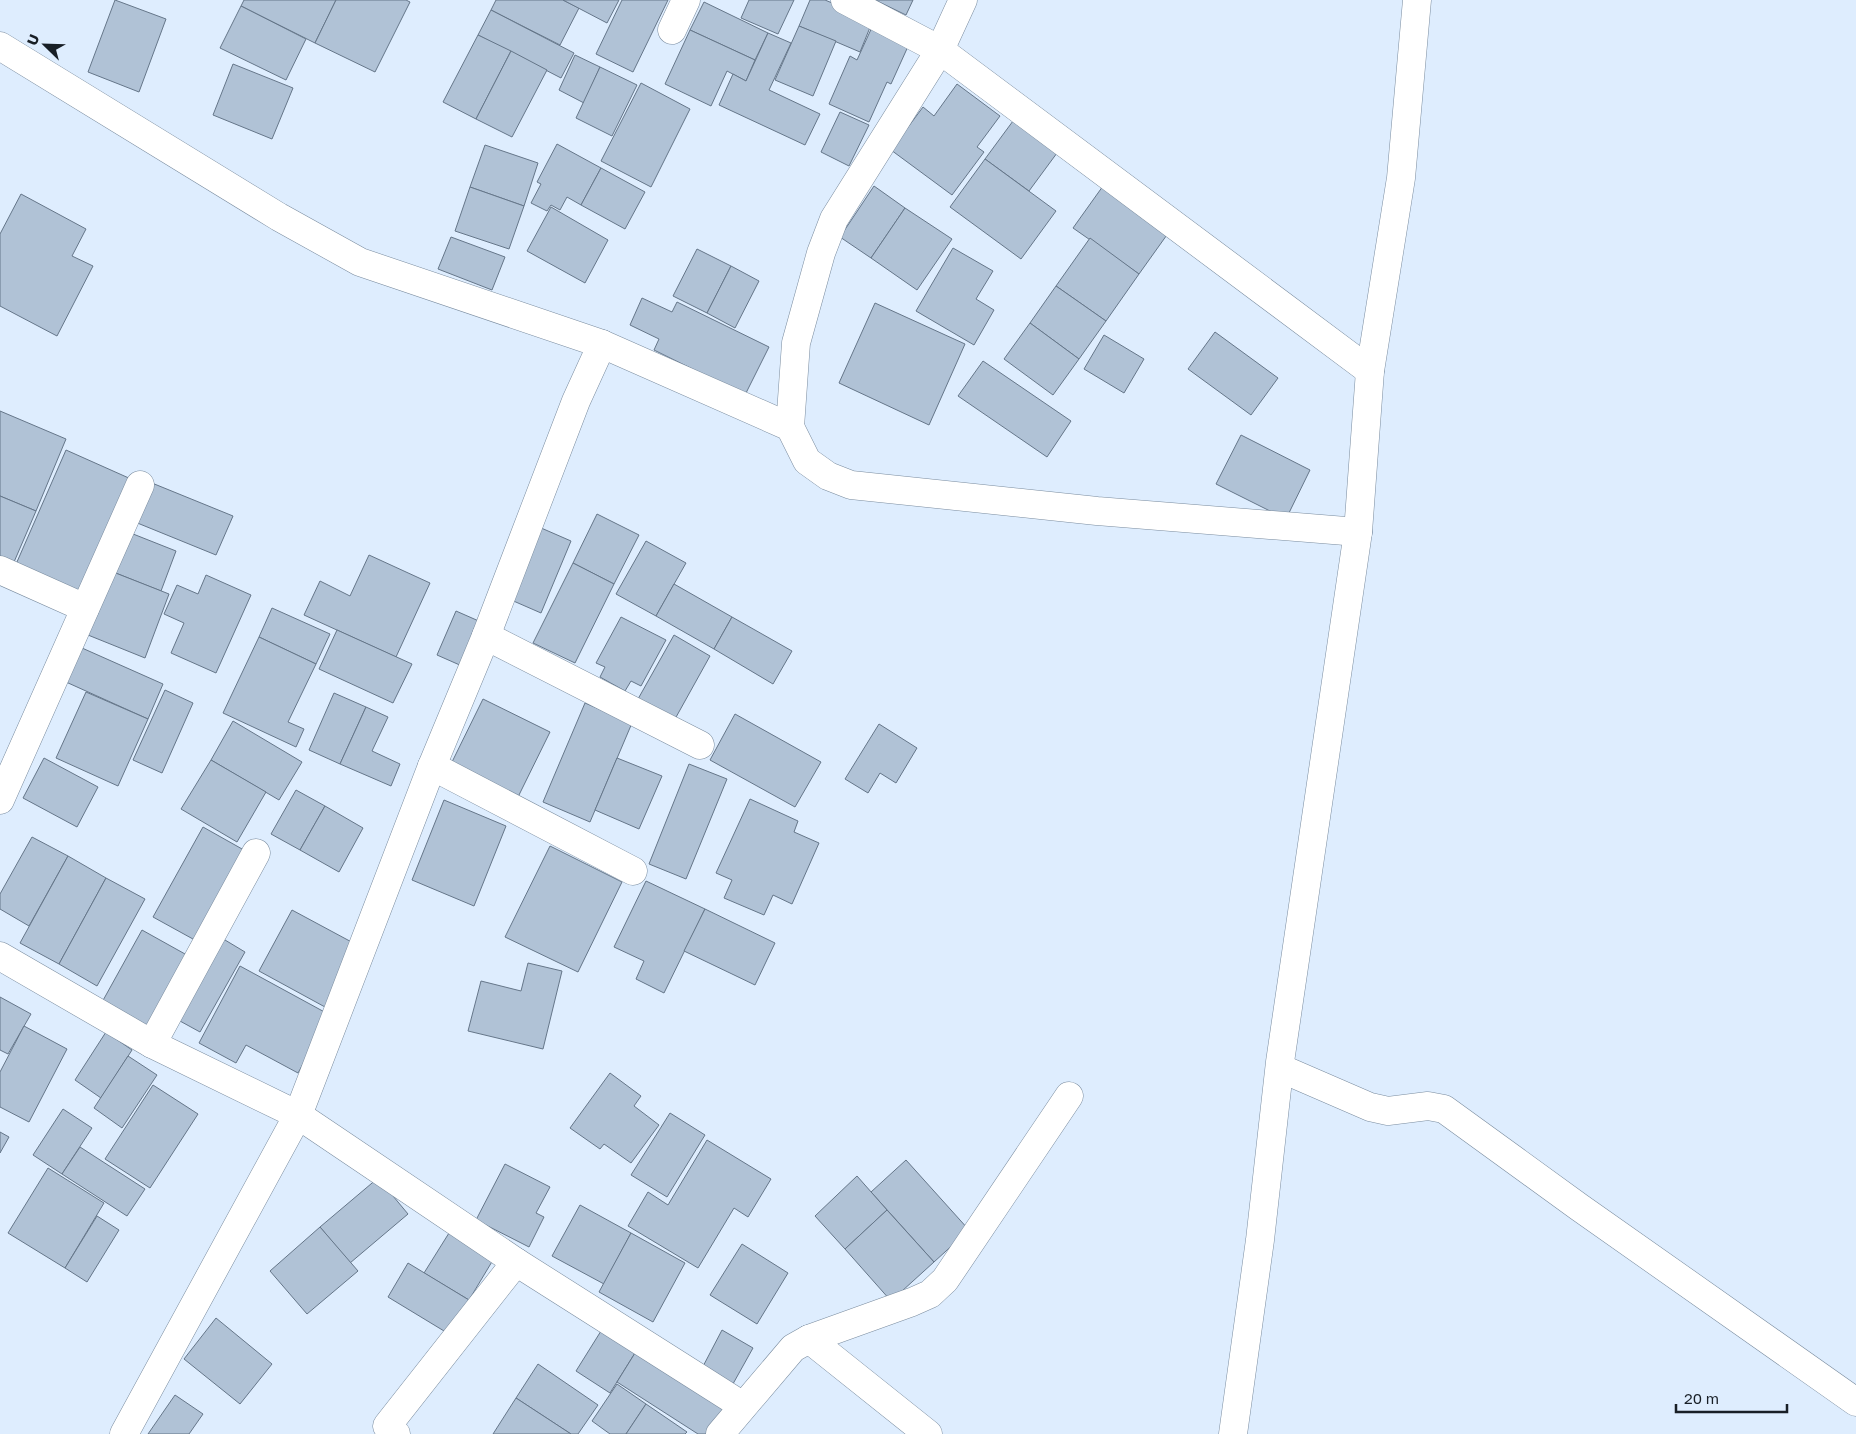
<svg xmlns="http://www.w3.org/2000/svg" width="1856" height="1434" viewBox="0 0 1856 1434" font-family="'Golos Text',sans-serif">
  <style>
    .building { fill: #b0c2d6; stroke: #657689 }
    .lines { fill: none; stroke-linecap: round; stroke-linejoin: round }
    .minor-casing { stroke: #7a8c9f; stroke-width: 29 }
    .minor { stroke: #fff; stroke-width: 28 }
  </style>
  <rect width="100%" height="100%" fill="#deedfe"/>
  <!-- building -->
  <g class="building">
    <path d="M115,0L166,19L139,92L88,72Z"/>
    <path d="M244,0H336L315,43L241,6Z"/>
    <path d="M336,0H406L410,2L375,72L315,43Z"/>
    <path d="M496,0H563L579,8L560,45L491,10Z"/>
    <path d="M563,0H619L607,23Z"/>
    <path d="M622,0H668L633,72L596,54Z"/>
    <path d="M749,0H794L778,34L741,18Z"/>
    <path d="M810,0H825L873,20L860,52L799,26Z"/>
    <path d="M875,0H913L906,15Z"/>
    <path d="M704,2L768,33L755,60L690,30Z"/>
    <path d="M241,6L306,39L286,80L220,48Z"/>
    <path d="M491,10L574,53L561,78L478,35Z"/>
    <path d="M873,25L910,42L891,84L887,82L869,122L829,104L850,56L857,60Z"/>
    <path d="M799,26L836,41L813,96L775,80Z"/>
    <path d="M690,30L755,60L746,81L727,71L711,106L665,84Z"/>
    <path d="M768,33L791,43L769,90L820,114L805,145L719,105L733,74L746,81Z"/>
    <path d="M478,35L511,51L476,119L443,102Z"/>
    <path d="M511,51L547,70L512,137L476,119Z"/>
    <path d="M575,55L600,67L584,103L559,90Z"/>
    <path d="M233,64L293,88L272,139L213,115Z"/>
    <path d="M600,67L637,85L612,136L576,118Z"/>
    <path d="M641,83L690,109L651,187L601,161Z"/>
    <path d="M957,84L1000,116L977,147L984,152L952,195L891,150L923,107L934,116Z"/>
    <path d="M840,112L869,125L849,166L821,152Z"/>
    <path d="M1013,121L1057,153L1029,191L985,159Z"/>
    <path d="M557,144L601,168L581,205L567,197L560,210L551,205L547,211L531,203L541,184L537,182Z"/>
    <path d="M485,145L538,163L524,206L470,187Z"/>
    <path d="M985,159L1056,211L1021,259L950,207Z"/>
    <path d="M601,168L645,192L625,229L581,205Z"/>
    <path d="M874,186L905,208L871,258L840,237Z"/>
    <path d="M1103,186L1169,232L1139,274L1073,228Z"/>
    <path d="M470,187L524,206L509,249L455,231Z"/>
    <path d="M21,194L86,229L72,256L93,266L57,336L0,306V234Z"/>
    <path d="M551,207L608,240L585,283L527,251Z"/>
    <path d="M905,208L952,239L917,290L871,258Z"/>
    <path d="M451,237L505,257L492,290L438,269Z"/>
    <path d="M1090,238L1139,274L1106,321L1056,286Z"/>
    <path d="M953,248L993,271L976,299L994,310L974,345L916,311Z"/>
    <path d="M697,249L731,266L707,313L673,296Z"/>
    <path d="M731,266L759,281L735,328L707,313Z"/>
    <path d="M1056,286L1106,321L1079,359L1030,323Z"/>
    <path d="M642,298L672,312L677,302L769,347L745,395L654,350L659,339L630,325Z"/>
    <path d="M875,303L965,344L929,425L839,383Z"/>
    <path d="M1030,323L1079,359L1053,395L1004,359Z"/>
    <path d="M1215,332L1278,378L1251,415L1188,369Z"/>
    <path d="M1104,335L1144,359L1124,393L1084,369Z"/>
    <path d="M983,361L1071,421L1047,457L958,396Z"/>
    <path d="M0,411L66,439L36,511L0,496Z"/>
    <path d="M1241,435L1310,470L1286,519L1216,484Z"/>
    <path d="M66,450L131,479L78,600L13,571Z"/>
    <path d="M147,481L233,516L216,555L130,520Z"/>
    <path d="M0,496L36,511L11,569L0,564Z"/>
    <path d="M597,514L639,535L614,584L573,563Z"/>
    <path d="M532,524L571,541L541,613L502,596Z"/>
    <path d="M123,530L176,551L161,591L108,570Z"/>
    <path d="M646,541L686,563L656,616L616,594Z"/>
    <path d="M369,555L430,583L396,657L304,615L320,581L350,596Z"/>
    <path d="M573,563L614,584L575,663L533,643Z"/>
    <path d="M108,570L169,594L145,658L83,633Z"/>
    <path d="M206,575L251,595L216,673L171,653L184,623L164,614L177,585L198,594Z"/>
    <path d="M674,584L732,617L714,649L656,616Z"/>
    <path d="M272,608L330,634L316,664L259,637Z"/>
    <path d="M456,611L481,622L462,666L437,655Z"/>
    <path d="M621,617L666,640L641,686L631,681L625,691L600,677L605,667L596,663Z"/>
    <path d="M732,617L792,651L773,684L714,649Z"/>
    <path d="M337,630L412,664L393,703L319,669Z"/>
    <path d="M674,635L710,656L675,719L638,699Z"/>
    <path d="M259,637L316,664L288,722L304,729L296,747L223,713Z"/>
    <path d="M82,648L163,684L148,719L66,682Z"/>
    <path d="M165,690L193,703L162,773L133,760Z"/>
    <path d="M86,692L148,719L118,786L56,758Z"/>
    <path d="M334,693L366,707L340,764L309,750Z"/>
    <path d="M483,699L550,732L518,797L451,764Z"/>
    <path d="M585,703L632,723L590,822L543,802Z"/>
    <path d="M366,707L388,717L372,751L400,764L391,786L340,764Z"/>
    <path d="M735,714L821,762L795,807L710,760Z"/>
    <path d="M233,721L302,762L279,800L211,760Z"/>
    <path d="M879,724L917,748L896,783L880,773L868,793L845,779Z"/>
    <path d="M44,758L98,787L77,827L23,798Z"/>
    <path d="M617,758L662,776L639,829L595,810Z"/>
    <path d="M211,760L266,792L237,842L181,809Z"/>
    <path d="M689,764L727,779L686,879L649,864Z"/>
    <path d="M296,790L325,806L300,850L271,834Z"/>
    <path d="M750,799L798,821L794,832L819,843L792,904L773,895L764,915L724,898L732,880L716,873Z"/>
    <path d="M444,800L506,826L474,906L412,880Z"/>
    <path d="M325,806L363,828L339,872L300,850Z"/>
    <path d="M203,827L251,854L202,944L153,917Z"/>
    <path d="M32,837L68,856L29,926L0,909V894Z"/>
    <path d="M550,846L622,882L578,972L505,937Z"/>
    <path d="M68,856L106,878L59,964L20,943Z"/>
    <path d="M106,878L145,899L97,986L59,964Z"/>
    <path d="M646,881L705,909L664,993L636,979L644,961L614,947Z"/>
    <path d="M705,909L775,943L755,985L684,951Z"/>
    <path d="M292,910L359,946L325,1007L259,971Z"/>
    <path d="M142,930L194,959L152,1033L101,1004Z"/>
    <path d="M215,934L245,952L200,1032L169,1015Z"/>
    <path d="M528,963L562,971L543,1049L468,1031L481,981L521,991Z"/>
    <path d="M240,966L330,1015L298,1073L246,1045L236,1063L199,1043Z"/>
    <path d="M0,997L31,1014L8,1054L0,1050Z"/>
    <path d="M24,1026L67,1049L29,1122L0,1107V1072Z"/>
    <path d="M106,1032L132,1050L101,1098L75,1080Z"/>
    <path d="M128,1056L157,1075L122,1128L94,1108Z"/>
    <path d="M610,1073L641,1096L634,1106L659,1125L631,1163L604,1144L600,1149L570,1128Z"/>
    <path d="M153,1085L198,1114L150,1188L105,1159Z"/>
    <path d="M63,1109L92,1128L62,1174L33,1155Z"/>
    <path d="M670,1113L705,1135L667,1197L631,1175Z"/>
    <path d="M0,1132L9,1137L0,1153Z"/>
    <path d="M707,1140L771,1179L748,1217L734,1208L698,1268L628,1226L648,1192L668,1205Z"/>
    <path d="M80,1147L145,1189L127,1216L62,1174Z"/>
    <path d="M906,1160L969,1230L934,1262L871,1192Z"/>
    <path d="M505,1164L550,1187L536,1213L544,1217L529,1247L476,1220Z"/>
    <path d="M48,1168L104,1203L65,1268L8,1233Z"/>
    <path d="M857,1176L887,1210L845,1249L815,1216Z"/>
    <path d="M378,1178L408,1214L350,1263L320,1227Z"/>
    <path d="M580,1205L631,1233L604,1284L552,1256Z"/>
    <path d="M887,1210L934,1262L891,1301L845,1249Z"/>
    <path d="M97,1216L119,1230L87,1282L65,1268Z"/>
    <path d="M320,1227L358,1271L307,1314L270,1271Z"/>
    <path d="M449,1233L493,1260L469,1300L424,1273Z"/>
    <path d="M631,1233L685,1263L653,1322L599,1292Z"/>
    <path d="M742,1244L788,1273L757,1324L710,1295Z"/>
    <path d="M408,1263L469,1300L449,1334L388,1297Z"/>
    <path d="M216,1318L272,1364L240,1404L184,1359Z"/>
    <path d="M722,1330L753,1348L729,1391L699,1374Z"/>
    <path d="M601,1331L635,1353L610,1393L576,1371Z"/>
    <path d="M635,1353L727,1411L713,1434H698L617,1382Z"/>
    <path d="M538,1364L598,1405L578,1434H571L516,1398Z"/>
    <path d="M617,1384L646,1404L626,1434H610L592,1421Z"/>
    <path d="M175,1395L203,1414L189,1434H148Z"/>
    <path d="M516,1398L571,1434H493Z"/>
    <path d="M646,1404L687,1432L685,1434H626Z"/>
  </g>
  <g class="lines">
    <!-- minor casing -->
    <g class="minor-casing">
      <g id="minor">
        <path d="M845,0L940,50L1370,371"/>
        <path d="M672,30L686,0"/>
        <path d="M0,46L279,217L360,262L602,344L790,427L807,461L828,476L851,485L1097,511L1358,532"/>
        <path d="M790,427L796,343L821,253L834,219L940,50L963,0"/>
        <path d="M0,570L85,608"/>
        <path d="M486,636L700,745"/>
        <path d="M432,766L633,871"/>
        <path d="M0,800L140,485"/>
        <path d="M0,956L152,1044L298,1115L516,1262L743,1406"/>
        <path d="M152,1044L256,853"/>
        <path d="M1280,1068L1370,1107L1388,1111L1428,1106L1444,1109L1579,1207L1856,1402"/>
        <path d="M809,1339L912,1302L930,1294L945,1280L1069,1096"/>
        <path d="M124,1434L298,1115L432,766L486,636L576,401L602,344"/>
        <path d="M396,1434L387,1426L516,1262"/>
        <path d="M720,1434L793,1348L809,1339L928,1434"/>
        <path d="M1233,1434L1260,1240L1280,1062L1358,532L1370,371L1401,178L1417,0"/>
      </g>
    </g>
    <!-- minor -->
    <use href="#minor" class="minor"/>
  </g>
  <!-- north arrow -->
  <g transform="translate(45 45) rotate(293)" stroke="#deedfe" stroke-width="4" paint-order="stroke">
  <path d="M0-4L9 19L0 12L-9 19Z" fill="#181f26"/>
  <text y="-8" font-size="14" font-weight="bold" text-anchor="middle" fill="#181f26">U</text>
  </g>
  <!-- scale -->
  <path d="M1676 1404v8h111v-8" fill="none" stroke="#181f26" stroke-width="2.5"/>
  <text x="1684" y="1404" font-size="15" fill="#181f26" stroke="#deedfe" stroke-width="4" paint-order="stroke">20 m</text>
</svg>
